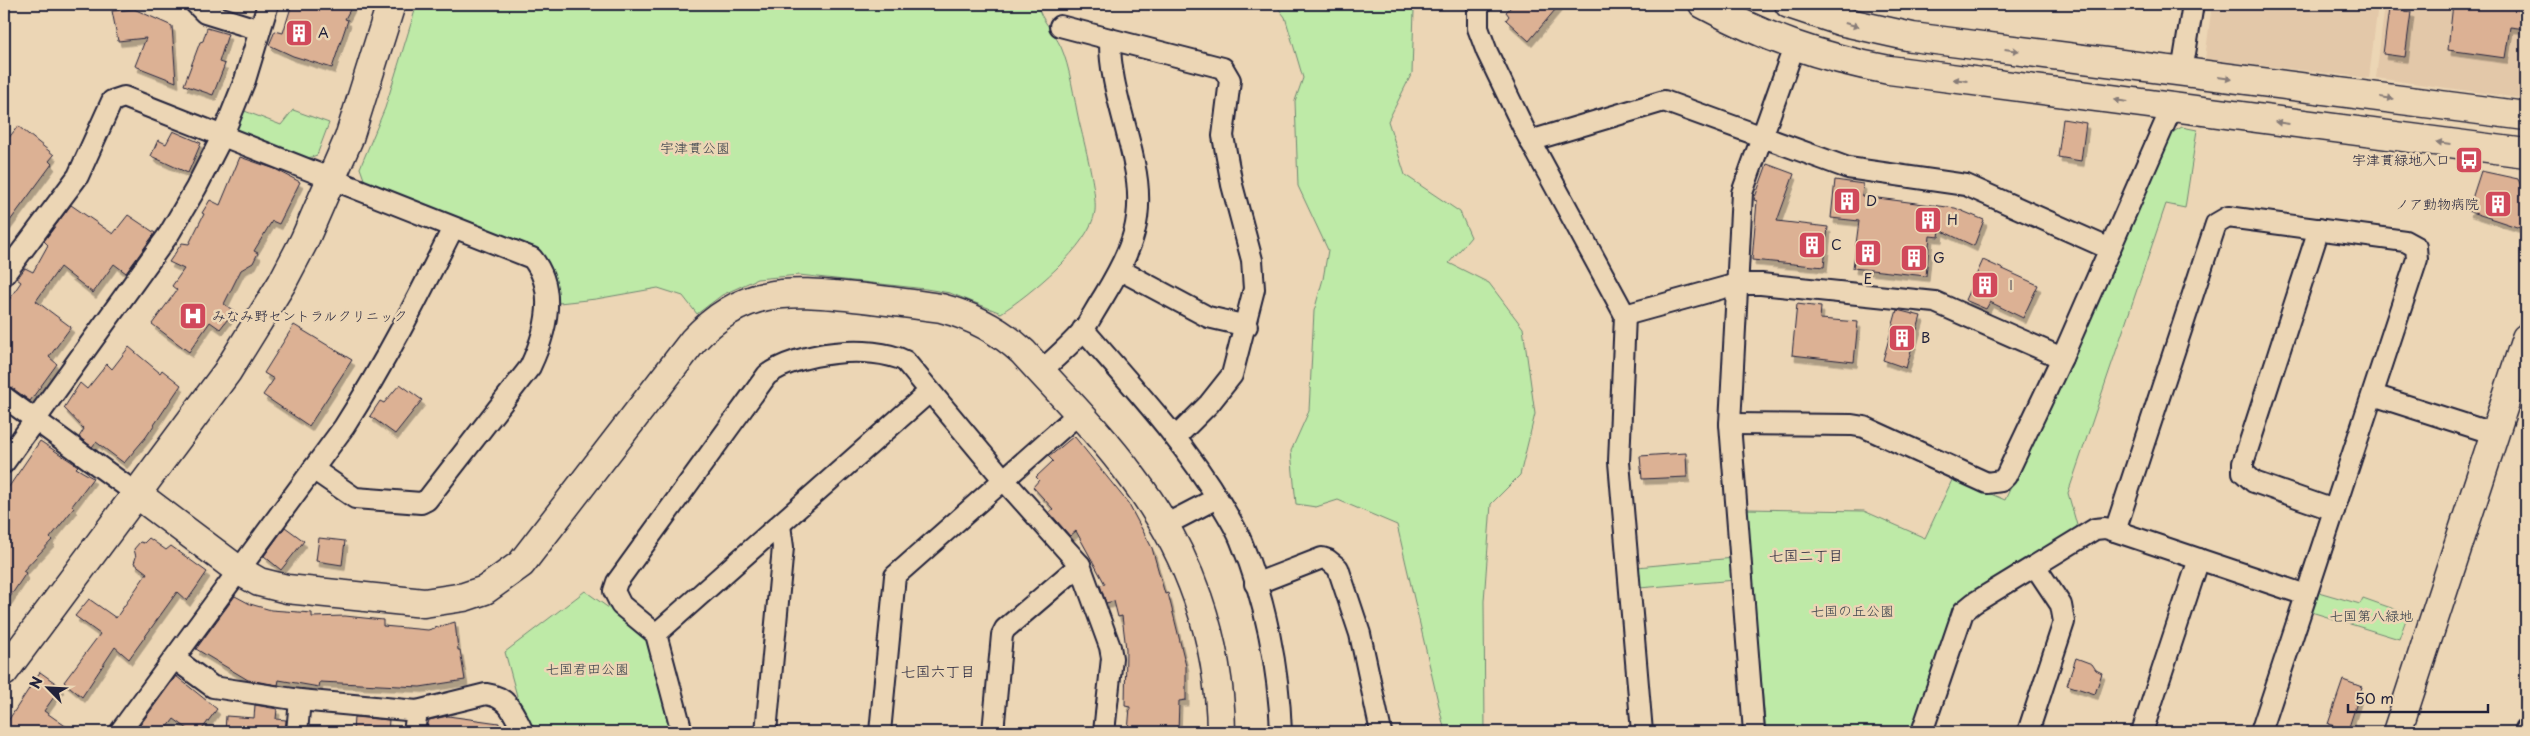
<svg xmlns="http://www.w3.org/2000/svg" width="2530" height="736" viewBox="0 0 2530 736" font-family="'Playpen Sans','Klee One',sans-serif">
  <style>
    .built { fill: #e3c8a9 }
    .green { fill: #beeaa7; stroke: #708671 }
    .building { fill: #dcb194; stroke: #22223b; filter: url(#shadow) }
    .lines { fill: none; stroke-linecap: round; stroke-linejoin: round }
    .street-casing { stroke: #22223b; stroke-width: 24 }
    .secondary-casing { stroke: #22223b; stroke-width: 31 }
    .street { stroke: #ecd6b5; stroke-width: 20 }
    .secondary { stroke: #ecd6b5; stroke-width: 28 }
    .oneway { fill: #877c78 }
    .labels { text-anchor: middle; stroke-width: 5; stroke-linejoin: round; paint-order: stroke }
    .poi-label { font-size: 14px; fill: #22223b; stroke: #ecd6b5; text-anchor: start }
    .park-label { font-size: 14px; fill: #39404b; stroke: #ecd6b5 }
    .neighbourhood-label { font-size: 15px; fill: #22223b; stroke: #ecd6b5 }
  </style>
  <defs>
    <filter id="shadow"><feDropShadow dx="3" dy="5.5" stdDeviation="0" flood-color="#0004"/></filter>
  </defs>
  <rect width="100%" height="100%" fill="#ecd6b5"/>
  <filter id="ink" filterUnits="userSpaceOnUse"><feTurbulence type="fractalNoise" baseFrequency=".02" numOctaves="2"/><feDisplacementMap in="SourceGraphic" scale="10" xChannelSelector="R" yChannelSelector="G"/><feConvolveMatrix kernelMatrix="1 2 1 2 8 2 1 2 1" color-interpolation-filters="sRGB"/></filter>
  <g filter="url(#ink)">
    <!-- built -->
    <g class="built">
      <path d="M2212,4H2378L2369,78L2205,59Z"/>
      <path d="M2385,4H2526V99L2376,78Z"/>
    </g>
    <!-- green -->
    <g class="green">
      <path d="M417,4H1037C1041,20 1054,32 1061,47C1070,67 1074,98 1079,121C1084,142 1097,191 1095,211C1091,245 1029,295 1001,313L950,293L926,289L799,275L757,279L722,295L697,314L683,296L658,288L596,299L559,303L543,256L365,182L360,168L385,108Z"/>
      <path d="M1275,4H1403L1414,10L1412,73L1388,121L1405,175L1460,212L1471,237L1449,263L1489,283L1523,328L1535,414L1520,475L1491,504L1484,601L1485,732H1445L1397,525L1338,500L1316,507L1296,504L1291,451L1309,411L1314,311L1323,279L1328,250L1298,186L1295,101L1303,78L1285,17Z"/>
      <path d="M242,110L281,125L293,110L329,123L317,155L306,159L239,133L236,125Z"/>
      <path d="M2182,127L2197,130L2185,208L2166,204L2068,493L2078,529L1955,603L1912,732H1766L1746,509L1864,511L1925,538L1953,478L2005,500L2173,132Z"/>
      <path d="M1734,558L1736,580L1639,588L1637,567Z"/>
      <path d="M585,591L648,636L670,732H534L517,696L505,652Z"/>
      <path d="M2315,591L2360,604L2363,598L2408,614L2399,639L2308,611Z"/>
    </g>
    <!-- building -->
    <g class="building">
      <path d="M292,4H353L345,19L348,20L332,68L293,56L269,45L275,31L283,33Z"/>
      <path d="M1514,4H1560L1529,41L1506,20L1509,16L1506,12Z"/>
      <path d="M2453,4H2526V29L2510,27L2505,58L2448,50Z"/>
      <path d="M134,9L172,26L176,82L135,66L146,38L118,41L112,11Z"/>
      <path d="M2389,9L2411,12L2405,57L2383,54Z"/>
      <path d="M207,28L228,34L219,62L225,64L213,95L184,85L200,42L203,41Z"/>
      <path d="M2063,119L2086,123L2081,161L2058,157Z"/>
      <path d="M18,126L54,155L49,161L52,164L4,229V144Z"/>
      <path d="M173,131L201,143L188,173L151,156L158,140L166,144Z"/>
      <path d="M240,157L275,169L300,182L279,224L272,221L254,251L258,253L253,263L241,270L224,304L234,311L220,329L210,322L189,352L152,324L177,290L172,286L184,269L169,262L182,243L189,244L204,214L202,213L210,200L220,205Z"/>
      <path d="M1767,164L1794,174L1777,221L1828,227L1824,267L1752,260L1757,201L1754,200Z"/>
      <path d="M2481,171L2518,179L2526,197V230L2468,211Z"/>
      <path d="M1835,180L1863,184L1862,196L1955,208L1984,220L1974,246L1940,230L1939,237L1930,236L1926,276L1853,268L1859,221L1831,218Z"/>
      <path d="M71,205L113,234L128,215L155,233L126,273L114,264L93,293L60,267L36,301L71,327L49,357L57,364L30,401L11,387L4,385V307L21,282L17,279L25,268L33,272L48,245L44,241Z"/>
      <path d="M1983,260L2038,285L2023,318L1990,302L1986,309L1965,300Z"/>
      <path d="M1797,304L1821,307L1820,319L1858,322L1854,362L1792,355Z"/>
      <path d="M1897,310L1921,316L1906,368L1883,360Z"/>
      <path d="M294,325L352,360L309,426L263,395L274,379L264,373Z"/>
      <path d="M129,347L160,373L162,370L181,385L146,437L124,463L96,442L92,447L79,437L84,429L64,408L80,383L87,389L107,364L112,369Z"/>
      <path d="M400,384L422,400L395,434L370,416L380,401L384,403Z"/>
      <path d="M1074,436L1128,503L1152,548L1165,594L1168,593L1186,666V700L1179,701L1178,732H1128L1130,707L1125,706L1126,649L1122,616L1118,617L1114,601L1106,603L1100,585L1105,584L1076,531L1070,536L1049,512L1053,509L1033,487L1039,480L1036,477L1053,461L1049,457Z"/>
      <path d="M40,441L78,466L76,468L93,478L72,506L74,508L50,538L52,540L23,571L26,573L4,606V494Z"/>
      <path d="M1686,453L1687,477L1642,479L1640,456Z"/>
      <path d="M285,527L304,541L281,570L264,556Z"/>
      <path d="M149,538L166,550L171,546L207,572L187,601L177,592L129,659L115,647L82,697L64,682L100,634L75,616L89,599L116,618L147,573L134,563L136,557L134,549L140,542L144,543Z"/>
      <path d="M319,538L345,541L342,565L316,561Z"/>
      <path d="M235,596L250,604L271,610L312,613V617L345,616L383,620V626L428,630L455,622L458,650H460L465,680L420,687L320,682L319,687L279,680L278,685L248,680L196,649Z"/>
      <path d="M2076,658L2092,664L2096,670L2102,673L2095,694L2067,685Z"/>
      <path d="M40,672L61,687L44,711L74,732H4V727Z"/>
      <path d="M176,676L217,709L200,732H192L174,719L164,732H135Z"/>
      <path d="M2343,680L2362,687L2348,730L2328,724Z"/>
      <path d="M255,705L277,709L276,719L286,720L285,732H225L226,716L254,718Z"/>
      <path d="M448,716L499,723V732H426L429,720Z"/>
      <path d="M354,717L389,720L388,732H353Z"/>
    </g>
    <g class="lines">
      <!-- street casing -->
      <g class="street-casing">
        <g id="street">
          <path d="M196,4L205,13L260,30"/>
          <path d="M1478,4V28L1487,52L1524,129L1625,315L1619,462L1642,732"/>
          <path d="M1060,26L1110,39"/>
          <path d="M2182,72L2193,4"/>
          <path d="M1530,141L1664,101L1848,168L1966,185L2110,249"/>
          <path d="M2319,229L2243,463V472L2254,482L2334,510"/>
          <path d="M1120,270L1208,317L1247,326"/>
          <path d="M4,275L78,176L112,101L124,97L532,258C558,290 546,333 530,367L427,500L421,503L355,498L313,469"/>
          <path d="M1625,315L1737,284H1761L1935,302L2062,358"/>
          <path d="M1083,329C1132,386 1183,440 1221,504C1228,516 1236,528 1241,541C1265,598 1279,670 1281,732"/>
          <path d="M1040,372C1055,358 1072,344 1084,329C1091,318 1097,307 1104,296C1132,250 1146,218 1134,163C1126,122 1109,80 1110,39L1223,68L1230,80L1223,136L1232,185L1252,260L1254,289L1232,375L1209,404L1176,437"/>
          <path d="M2373,395L2495,434"/>
          <path d="M4,397L137,494"/>
          <path d="M1730,424L1852,425L1864,427L1987,483L2001,481L2006,476L2062,358L2172,107"/>
          <path d="M4,463L169,234L196,188L222,137L245,80L268,4"/>
          <path d="M1165,525L1217,498"/>
          <path d="M2115,531L2216,224L2228,217L2405,241L2416,247L2417,259L2261,732"/>
          <path d="M1255,584L1322,558L1328,560L1338,568L1360,634L1381,732"/>
          <path d="M656,634L929,392"/>
          <path d="M175,659L213,687L300,700L417,711L486,694C509,697 514,714 523,732"/>
          <path d="M120,732L344,427C385,363 419,296 453,228"/>
          <path d="M297,732L300,700"/>
          <path d="M414,732L417,711"/>
          <path d="M682,732L656,634L621,605L614,591L617,582L767,375C797,352 871,344 905,361L1004,480L1080,565L1110,647L1112,658L1104,732"/>
          <path d="M766,732L783,547L780,525"/>
          <path d="M880,732L895,576L1078,414"/>
          <path d="M993,732L1002,635L1005,629L1080,565"/>
          <path d="M1754,732L1730,424L1742,193L1794,47"/>
          <path d="M1922,732L1963,612L1974,603L2095,529L2105,528L2115,531L2306,595"/>
          <path d="M2028,732L2064,622L2061,605L2035,566"/>
          <path d="M2142,732L2199,559"/>
          <path d="M2525,732L2526,729"/>
        </g>
      </g>
      <!-- secondary casing -->
      <g class="secondary-casing">
        <g id="secondary">
          <path d="M1703,4C1766,38 1819,57 1889,70L2526,153"/>
          <path d="M1789,4L1840,21L1912,37L2526,116"/>
          <path d="M137,494L238,570L259,582L287,589L424,603L464,597L485,590L521,564L693,341C742,287 787,290 854,297C883,300 912,304 941,308C972,316 999,330 1023,352C1060,393 1100,433 1133,478C1189,552 1220,639 1221,732"/>
          <path d="M4,672L227,372L282,283L304,241L349,138L391,4"/>
          <path d="M2397,732L2526,338"/>
        </g>
      </g>
      <!-- street -->
      <use href="#street" class="street"/>
      <!-- secondary -->
      <use href="#secondary" class="secondary"/>
    </g>
    <!-- one-way arrows -->
    <defs><path id="oneway-solid" d="M-6-.8H1V-3.2L6.5 0L1 3.2V.8H-6Z" transform="scale(1.25)"/></defs>
    <g class="oneway">
      <use href="#oneway-solid" transform="translate(1852 25) rotate(15)"/>
      <use href="#oneway-solid" transform="translate(2012 50) rotate(7)"/>
      <use href="#oneway-solid" transform="translate(2225 78) rotate(8)"/>
      <use href="#oneway-solid" transform="translate(1960 80) rotate(-173)"/>
      <use href="#oneway-solid" transform="translate(2387 98) rotate(7)"/>
      <use href="#oneway-solid" transform="translate(2121 101) rotate(-173)"/>
      <use href="#oneway-solid" transform="translate(2282 123) rotate(-172)"/>
      <use href="#oneway-solid" transform="translate(2443 143) rotate(-173)"/>
    </g>
  </g>
  <!-- icons -->
  <defs>
    <g id="building-square" transform="scale(1.4375)"><rect x="-9" y="-9" width="18" height="18" rx="4" fill="#d1495b" stroke="#ecd6b5"/><path d="M-4-6H4V6H1V3H-1V6H-4ZM-2.5-4.3h1.7v1.8h-1.7ZM.8-4.3h1.7v1.8H.8ZM-2.5-1h1.7V.8h-1.7ZM.8-1h1.7V.8H.8Z" fill="#fff"/></g>
    <g id="bus-square" transform="scale(1.4375)"><rect x="-9" y="-9" width="18" height="18" rx="4" fill="#d1495b" stroke="#ecd6b5"/><path d="M-5-6H5V4H4V6H2V4H-2V6H-4V4H-5ZM-3.5-4V0h7V-4ZM-3.5 1.2v1.5H-2V1.2ZM2 1.2v1.5H3.5V1.2Z" fill="#fff"/></g>
    <g id="hospital-square" transform="scale(1.4375)"><rect x="-9" y="-9" width="18" height="18" rx="4" fill="#d1495b" stroke="#ecd6b5"/><path d="M-5-5h3v3.5h4V-5h3V5h-3V1.5h-4V5h-3Z" fill="#fff"/></g>
  </defs>
  <g fill-rule="evenodd">
    <use href="#building-square" x="299" y="33"/>
    <use href="#bus-square" x="2469" y="160"/>
    <use href="#building-square" x="1847" y="201"/>
    <use href="#building-square" x="2498" y="204"/>
    <use href="#building-square" x="1928" y="220"/>
    <use href="#building-square" x="1812" y="245"/>
    <use href="#building-square" x="1868" y="253"/>
    <use href="#building-square" x="1914" y="258"/>
    <use href="#building-square" x="1985" y="285"/>
    <use href="#hospital-square" x="193" y="316"/>
    <use href="#building-square" x="1902" y="338"/>
  </g>
  <g class="labels">
    <!-- poi labels -->
    <g class="poi-label">
      <text x="318" y="38">A</text>
      <text x="2450" y="165" text-anchor="end">宇津貫緑地入口</text>
      <text x="1866" y="206">D</text>
      <text x="2479" y="209" text-anchor="end">ノア動物病院</text>
      <text x="1947" y="225">H</text>
      <text x="1831" y="250">C</text>
      <text x="1933" y="263">G</text>
      <text x="1868" y="284" text-anchor="middle">E</text>
      <text x="2004" y="290">Ⅰ</text>
      <text x="212" y="321">みなみ野セントラルクリニック</text>
      <text x="1921" y="343">B</text>
    </g>
    <!-- park labels -->
    <g class="park-label">
      <text x="695" y="153">宇津貫公園</text>
      <text x="1852" y="616">七国の丘公園</text>
      <text x="2371" y="621">七国第八緑地</text>
      <text x="587" y="674">七国君田公園</text>
    </g>
    <!-- neighbourhood labels -->
    <g class="neighbourhood-label">
      <text x="1806" y="561">七国二丁目</text>
      <text x="938" y="677">七国六丁目</text>
    </g>
  </g>
  <!-- margin -->
  <rect width="2530" height="736" fill="none" stroke="#ecd6b5" stroke-width="20"/>
  <rect x="10" y="10" width="2510" height="716" fill="none" stroke="#22223b" stroke-width="2" filter="url(#ink)"/>
  <!-- north arrow -->
  <g transform="translate(48 688) rotate(294)" stroke="#ecd6b5" stroke-width="4" paint-order="stroke">
  <path d="M0-4L9 19L0 12L-9 19Z" fill="#22223b"/>
  <text y="-8" font-size="14" font-weight="bold" text-anchor="middle" fill="#22223b">N</text>
  </g>
  <!-- scale -->
  <path d="M2348 704v8h140v-8" fill="none" stroke="#22223b" stroke-width="2.5"/>
  <text x="2355" y="704" font-size="15" fill="#22223b" stroke="#ecd6b5" stroke-width="4" paint-order="stroke">50 m</text>
</svg>
